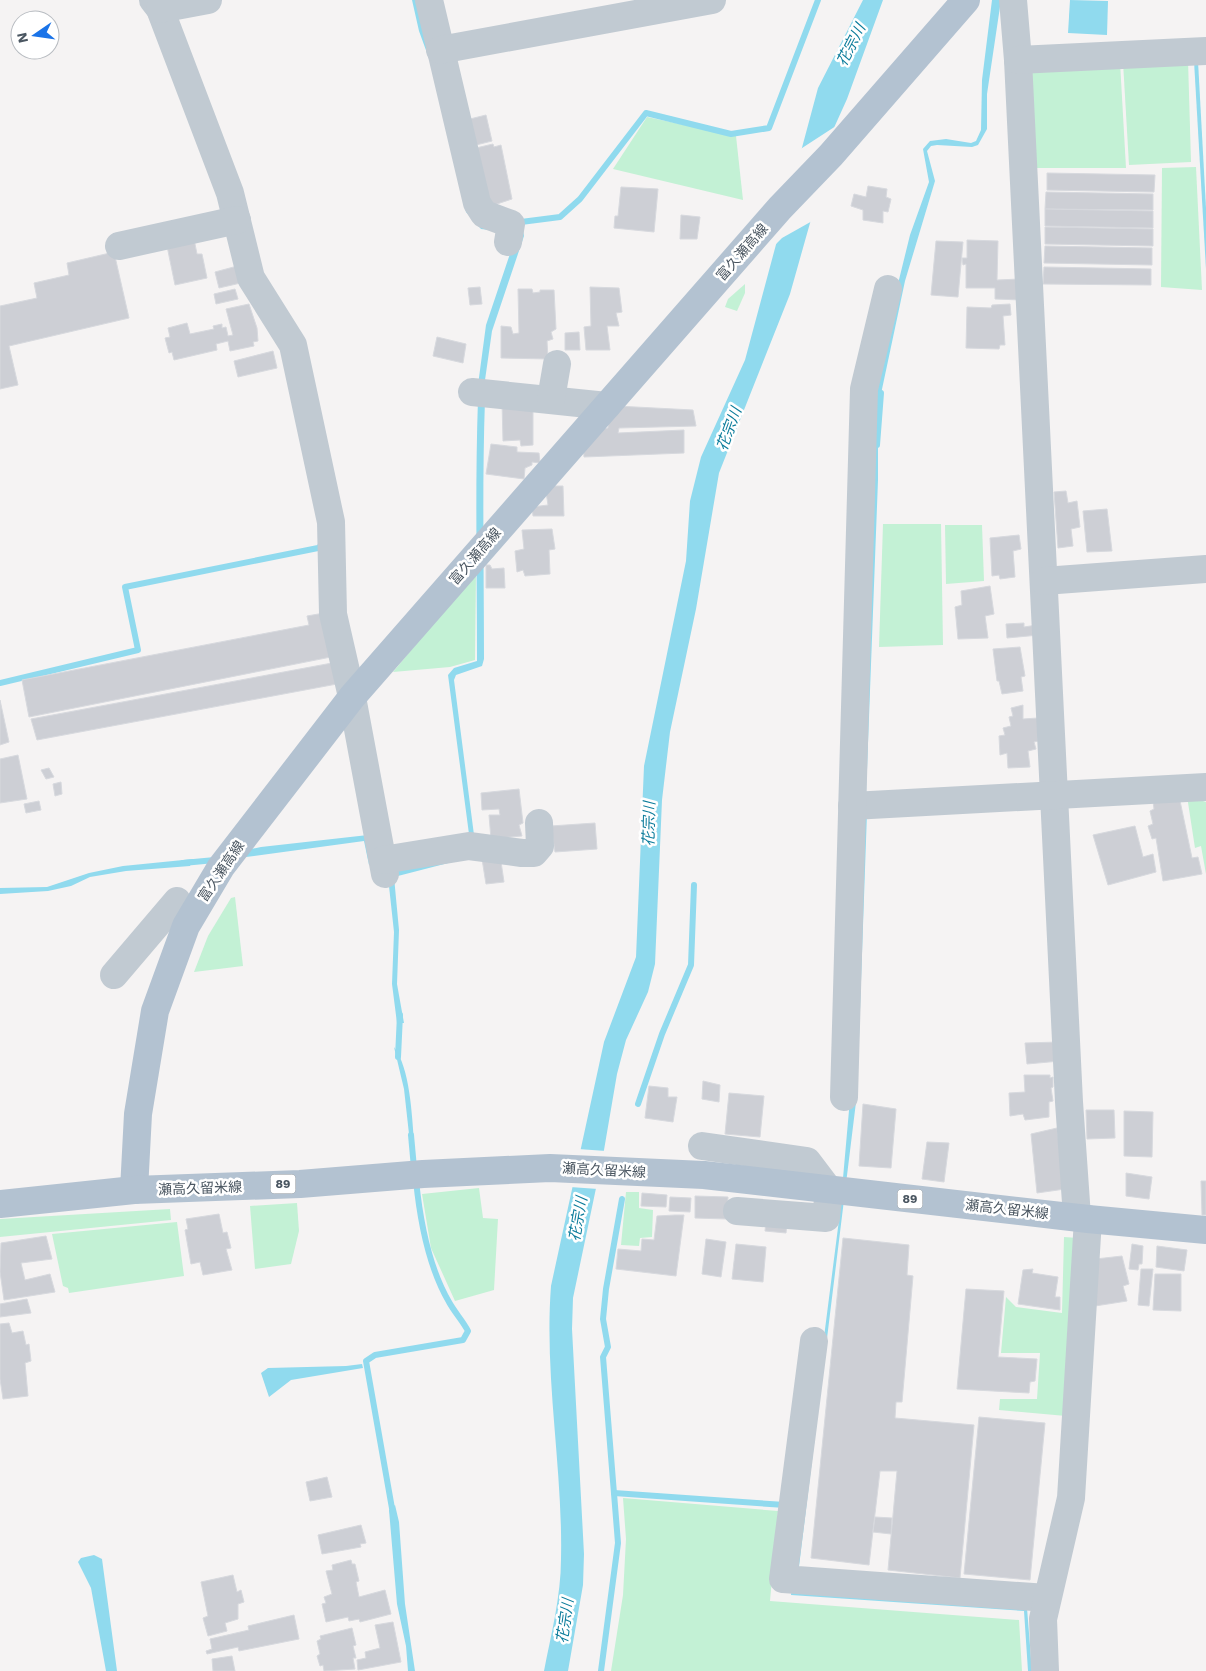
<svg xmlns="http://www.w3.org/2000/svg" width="1206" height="1671" viewBox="0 0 1206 1671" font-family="'Work Sans','Noto Sans JP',sans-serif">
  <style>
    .green { fill: #c3f1d5 }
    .water { fill: #90daee }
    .pier { fill: #f5f3f3 }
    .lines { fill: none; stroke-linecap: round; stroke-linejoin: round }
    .stream { stroke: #90daee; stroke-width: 6 }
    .building { fill: #cdcfd5; stroke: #d7d9de }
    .minor { stroke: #c1cad2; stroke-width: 28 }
    .major { stroke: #b3c2d1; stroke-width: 28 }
    .labels { text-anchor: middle; stroke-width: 5; stroke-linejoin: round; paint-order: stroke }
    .shield { fill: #fff; stroke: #808990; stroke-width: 1 }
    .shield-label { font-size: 12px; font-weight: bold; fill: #4a5661 }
    .street-label { font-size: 14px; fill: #4a5661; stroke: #fff }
    .water-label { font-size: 15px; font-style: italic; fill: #0c7c9b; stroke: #fff }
  </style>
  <rect width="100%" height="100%" fill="#f5f3f3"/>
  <!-- green -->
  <g class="green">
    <path d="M1188,60L1191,162L1129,165L1123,62Z"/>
    <path d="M1120,62L1126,168H1036L1027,77L1039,67Z"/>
    <path d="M647,117L736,136L743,200L613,169Z"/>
    <path d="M1196,167L1202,290L1161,287L1162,168Z"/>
    <path d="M745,284V293L737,311L725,307L728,299Z"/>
    <path d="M883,524H941L943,645L879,647Z"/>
    <path d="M945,525H982L984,581L946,584Z"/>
    <path d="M476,572L475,660L450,667L393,672Z"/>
    <path d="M1187,796L1206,802V874L1201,846L1195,848Z"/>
    <path d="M235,897L243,966L194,972L208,936L231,898Z"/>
    <path d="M479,1188L483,1218L498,1219L494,1290L455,1301L431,1248L422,1194Z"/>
    <path d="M626,1192H639V1208L653,1210L652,1237L640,1238L639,1246L621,1245Z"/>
    <path d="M297,1203L299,1231L291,1264L255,1269L250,1206Z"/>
    <path d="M170,1209L171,1220L0,1237V1219Z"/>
    <path d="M177,1222L184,1276L69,1293L68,1288L63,1286L52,1234Z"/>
    <path d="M1064,1237L1078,1238L1066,1416L999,1410L1000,1399H1037L1040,1353H1001L1006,1297L1016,1307L1062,1313Z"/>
    <path d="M623,1498L778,1511L770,1601L1019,1620L1022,1671H611L623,1595L626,1539Z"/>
  </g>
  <!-- water -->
  <g class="water">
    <path d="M412,0H420L473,212L522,225L524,236L492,331L484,387L478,385L486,325L517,233L481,229L466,212L431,64L419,31Z"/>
    <path d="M863,0H883L847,99L833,130L821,184L790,294L719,473L696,609L670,732L662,800L655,964L648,992L626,1040L617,1074L604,1150L573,1298L572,1329L584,1554L583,1585L568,1671H544C551,1635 561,1596 561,1559C563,1468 544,1377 551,1286L604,1042L636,957L644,766L686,561L690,501L701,457L745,360L818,88Z"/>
    <path d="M992,0H1001L987,94V129L978,145L972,147L937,145L931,146L927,151L935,181L905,281L878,408V480L866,796L874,404L894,300L910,235L929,182L923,149L930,141L946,139L971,143L976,141L981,130L982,80Z"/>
    <path d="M1070,0L1108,1L1107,35L1068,33Z"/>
    <path d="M1194,61H1198L1206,208V269Z"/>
    <path d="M478,399H485C482,486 484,572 484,659L482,666L456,675L454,680L474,835L469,834L448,675L454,668L477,661V658C477,572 475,485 478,399Z"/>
    <path d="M867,813L857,1094L796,1591L1027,1608L1032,1671H1028L1024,1611L791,1595L840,1212L850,1099L861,815Z"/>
    <path d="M368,835L369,865L364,841L246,857L227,854L261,847Z"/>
    <path d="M193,859L190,866L126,871L90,877L71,886L48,891L0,894V888L47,887L89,873L123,866Z"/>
    <path d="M456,861L394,877L399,930L397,984L404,1023H397L392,984L394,932L388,877L389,871Z"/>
    <path d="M394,1047C410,1068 412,1115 414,1141L410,1143L404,1089Z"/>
    <path d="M362,1364L363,1368L291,1380L269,1397L261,1373L268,1368L346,1366Z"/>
    <path d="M395,1505L399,1522L405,1604L415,1671H408L406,1646L397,1604L389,1510Z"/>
    <path d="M94,1555L102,1559L117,1671H106L91,1588L78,1562L81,1558Z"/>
  </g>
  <!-- pier -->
  <g class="pier">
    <path d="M839,124L814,220L782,238L772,248L799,150Z"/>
    <path d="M578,1149L606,1151L598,1189L570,1187Z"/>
  </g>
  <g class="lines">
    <!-- stream -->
    <g class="stream">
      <path d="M520,226L521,222L560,217L580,199L646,113L731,134L769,128L818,0"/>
      <path d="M877,445L881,393"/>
      <path d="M0,683L138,650L125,587L318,548L324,543"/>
      <path d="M183,863L215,860"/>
      <path d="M398,1057L400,1015"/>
      <path d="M638,1104L662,1034L691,965L694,885"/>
      <path d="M411,1135L414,1168"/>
      <path d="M614,1493L785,1505"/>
      <path d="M393,1514L366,1361L375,1355L463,1340L468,1331C463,1321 455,1313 449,1302C428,1266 420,1221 416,1180"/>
      <path d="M601,1671L618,1543L603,1357L608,1347L603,1319L606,1289L622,1199"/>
    </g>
  </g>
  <!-- building -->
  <g class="building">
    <path d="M486,115L492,141L472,146L466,120Z"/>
    <path d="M493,144L494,147L501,145L512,199L488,207L476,148Z"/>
    <path d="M1047,173L1155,175L1154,192L1047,190Z"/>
    <path d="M868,186L887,189L886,197L891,199L888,212L883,211V223L863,220V210L851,206L854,194L866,197Z"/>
    <path d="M621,187L658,189L654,232L614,228L615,216H618Z"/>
    <path d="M1046,192L1153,194V210L1045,209Z"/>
    <path d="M1045,209L1153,211V228L1045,226Z"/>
    <path d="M681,215L700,217L697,239H680Z"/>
    <path d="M1045,227L1153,229V246L1045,244Z"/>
    <path d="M194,239L197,254H202L207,278L175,285L167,246Z"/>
    <path d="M967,240L998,241L997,280L1020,279L1021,300L995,299V288H966V264L963,265L962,258H967Z"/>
    <path d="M936,241L963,242L958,297L931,295Z"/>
    <path d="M1045,246L1152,248V265L1044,263Z"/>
    <path d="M114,252L129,318L9,346L18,385L0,389V306L37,298L34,283L69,275L67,263Z"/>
    <path d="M241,265L245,282L219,288L215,272Z"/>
    <path d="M1044,267L1151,269V285L1043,284Z"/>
    <path d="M480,287L482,304L470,305L468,288Z"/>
    <path d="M590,287L619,288L622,312L616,313L619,326H607L610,350H586L584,327L591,326Z"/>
    <path d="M235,289L238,299L216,304L214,294Z"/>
    <path d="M518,289H532L533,293L540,292V290H554L556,329L551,332L553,339L547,341L548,359L501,358V326L511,327L513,334L519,333Z"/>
    <path d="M249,304L257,328L258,341L253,342L254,346L230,351L228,341L216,344L217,350L174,360L172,352L169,353L165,338L170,337L168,328L187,323L190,334L214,329L213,326L222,324V328L226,327L228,336L233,335L226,309Z"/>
    <path d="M1010,304L1011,315L1003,316L1005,345H1000L999,349L966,348L967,307L991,308L992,305Z"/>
    <path d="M579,332L580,350H565V333Z"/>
    <path d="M437,337L466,344L463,363L433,356Z"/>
    <path d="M273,351L277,368L238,377L234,361Z"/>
    <path d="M502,402L533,403V445L521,446L520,440L503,441Z"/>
    <path d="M616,406L693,410L696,426L619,428L618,433L684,430V453L584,457L583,443L594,430L608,428L609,415Z"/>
    <path d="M491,444L517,447V452L539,453L540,463L532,462V465L525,468L524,479L486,474Z"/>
    <path d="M550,486H563L564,516H533L532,507L548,505L546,492L550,491Z"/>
    <path d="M1066,491L1068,503L1077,501L1080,527L1071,529L1073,546L1058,548L1054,492Z"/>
    <path d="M1107,509L1112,551L1087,552L1083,511Z"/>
    <path d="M552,529L555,549L549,550L550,574L525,576L523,570L517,572L515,551L524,549L522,530Z"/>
    <path d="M1019,535L1021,549L1013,551L1015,577L1000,579L999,575L992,576L990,538Z"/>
    <path d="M486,565H490L492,569L504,568L505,588H486Z"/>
    <path d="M990,586L994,614L985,616L988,638L958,639L955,607L962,605L961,591Z"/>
    <path d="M324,613L331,657L29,717L22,680L309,625L307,616Z"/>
    <path d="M1024,623V627L1037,625L1039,635L1007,638L1006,624Z"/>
    <path d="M1020,647L1025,676L1021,677L1023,691L1002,694L999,681H997L993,649Z"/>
    <path d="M332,663L337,684L37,740L31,719Z"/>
    <path d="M0,700L9,742L0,745Z"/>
    <path d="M1023,705V719L1038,718V741L1034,742L1036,749L1028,751L1030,767L1008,768L1007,753L1000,755L999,736L1005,735L1003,728L1011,726L1009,717L1013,716L1011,708Z"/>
    <path d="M18,755L27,799L0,803V759Z"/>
    <path d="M49,768L54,777L46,779L41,770Z"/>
    <path d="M61,782L62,794L55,796L53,784Z"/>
    <path d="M519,789L523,823L519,825L522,836L491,839L489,815H500L499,809L482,810L481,793Z"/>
    <path d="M1179,796L1192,858L1198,857L1202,874L1163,881L1156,838L1152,839L1148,826L1153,824L1150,811L1154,809L1153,801Z"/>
    <path d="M39,801L41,810L26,813L24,804Z"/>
    <path d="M595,823L597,849L555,852L551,826Z"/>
    <path d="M1135,826L1143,857L1153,854L1156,872L1108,885L1093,835Z"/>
    <path d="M500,855L504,882L486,884L482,859Z"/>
    <path d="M1059,1042L1060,1061L1027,1064L1025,1043Z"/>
    <path d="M1024,1075H1050V1078L1053,1077V1087L1051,1088L1053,1101L1049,1102V1117L1025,1120L1023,1114L1010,1116L1009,1093L1025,1092Z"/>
    <path d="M703,1081L720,1085L719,1102L702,1099Z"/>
    <path d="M649,1086L668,1088V1097H677L673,1122L645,1118Z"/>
    <path d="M729,1093L764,1096L760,1137L725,1134Z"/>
    <path d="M863,1104L896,1109L891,1168L859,1166Z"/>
    <path d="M1086,1110H1114L1115,1138L1087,1139Z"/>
    <path d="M1124,1111L1153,1112L1152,1157L1124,1156Z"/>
    <path d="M1057,1128L1065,1189L1037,1193L1031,1134Z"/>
    <path d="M927,1142L949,1143L944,1182L922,1179Z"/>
    <path d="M1126,1173L1152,1177L1149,1199L1126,1196Z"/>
    <path d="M1201,1181H1206V1215H1202Z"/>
    <path d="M642,1193L667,1195L666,1207L641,1206Z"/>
    <path d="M695,1196L728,1197L727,1219L695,1218Z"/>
    <path d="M670,1197L691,1198L690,1212L669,1211Z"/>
    <path d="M768,1203L789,1205L786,1233L765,1231Z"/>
    <path d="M219,1214L223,1233L227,1232L231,1248L226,1249L232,1270L203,1275L200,1262L191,1264L185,1230L188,1229L186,1219Z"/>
    <path d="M675,1215H684L676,1276L616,1269L618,1249L641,1251L642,1239L654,1240L657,1216Z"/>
    <path d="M46,1236L52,1259L21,1263L25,1280L50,1274L55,1292L4,1300L0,1272L1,1243Z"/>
    <path d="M843,1238L909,1245L907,1275L913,1276L902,1402H896L895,1418L974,1425L960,1578L888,1570L897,1471H880L869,1565L811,1558Z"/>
    <path d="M706,1239L726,1242L721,1277L702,1274Z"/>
    <path d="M736,1244L766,1247L763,1282L732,1279Z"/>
    <path d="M1132,1244L1143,1246L1142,1264H1139L1138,1270L1129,1269Z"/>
    <path d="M1157,1246L1187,1250L1184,1271L1156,1267Z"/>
    <path d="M1122,1256L1129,1284L1123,1286L1127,1301L1095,1306L1087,1260Z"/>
    <path d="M1033,1269L1032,1273L1058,1277L1055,1297H1060V1310L1018,1304L1023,1270Z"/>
    <path d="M1141,1269H1153L1149,1306L1138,1305Z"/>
    <path d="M1155,1274H1181V1311L1153,1310Z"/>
    <path d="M966,1289L1004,1291L998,1357L1037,1359L1035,1381L1030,1382L1029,1393L957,1389Z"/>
    <path d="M27,1299L31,1313L0,1317V1304Z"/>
    <path d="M9,1323L12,1333L23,1331L26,1345L29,1344L31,1361L25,1363L28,1396L3,1399L0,1379V1324Z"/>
    <path d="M979,1417L1045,1423L1030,1580L964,1574Z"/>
    <path d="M327,1477L332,1497L310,1501L306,1482Z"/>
    <path d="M875,1517L892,1518L891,1534L873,1532Z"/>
    <path d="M361,1525L366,1543L360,1544L361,1547L322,1554L318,1535Z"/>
    <path d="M351,1560L352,1564H355L359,1581L356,1582L359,1597L385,1590L391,1614L360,1622L359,1619L349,1621L348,1617L326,1622L322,1604L326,1603L324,1597L332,1594L326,1571L333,1570L332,1565Z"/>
    <path d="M233,1575L237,1592L241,1590L244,1602L238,1604V1619L225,1623L227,1631L208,1636L203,1618L208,1616L201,1582Z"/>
    <path d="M294,1615L299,1639L239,1651L238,1647L207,1654L206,1651L212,1649L210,1639L249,1630L248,1626Z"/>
    <path d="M393,1622L401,1662L358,1670L357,1660L366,1658L365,1652L380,1648L375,1625Z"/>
    <path d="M352,1628L356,1645L353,1646L356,1658H353L355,1669L324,1671L323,1665L320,1666L317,1656L320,1654L317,1641L321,1639L320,1636Z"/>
    <path d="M232,1656L235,1671H213L212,1659Z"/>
  </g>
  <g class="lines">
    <!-- minor -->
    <g class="minor">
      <path d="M153,0L160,9L230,193L251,278L293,345L331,522L333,614L352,697L385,874"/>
      <path d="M429,0L477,203L484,214L511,224L508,242"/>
      <path d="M1013,0L1018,60L1069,1102L1077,1217"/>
      <path d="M160,9L208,0"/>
      <path d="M440,50L712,0"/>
      <path d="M1018,60L1206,51"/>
      <path d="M119,246L237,220"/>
      <path d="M472,392L607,406"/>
      <path d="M551,399L557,364"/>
      <path d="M1044,581L1206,569"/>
      <path d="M852,806L1206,787"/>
      <path d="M383,860L469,846L522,853H534L540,846L539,823"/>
      <path d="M114,975L177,901"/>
      <path d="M844,1097L864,389L888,289"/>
      <path d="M702,1146L807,1161L829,1190L826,1218L737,1211"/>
      <path d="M814,1341L783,1579L1047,1598"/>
      <path d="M1045,1671L1043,1619L1071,1498L1088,1219"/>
    </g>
    <!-- major -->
    <g class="major">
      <path d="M134,1190L138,1114L155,1011L186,926L221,867L352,697L780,208L831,155L966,0"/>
      <path d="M0,1204L134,1190L300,1184L423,1174L550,1168L704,1175L1088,1219L1206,1230"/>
    </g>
  </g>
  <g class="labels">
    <!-- shield labels -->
    <g class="shield">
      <rect x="270.5" y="1174.5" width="25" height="19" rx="4"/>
      <rect x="897.5" y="1189.5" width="25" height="19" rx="4"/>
    </g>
    <g class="shield-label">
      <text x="283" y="1188">89</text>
      <text x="910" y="1203">89</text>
    </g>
    <!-- street labels -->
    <g class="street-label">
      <text transform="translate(742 252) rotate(-49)" y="5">富久瀬高線</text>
      <text transform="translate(475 556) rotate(-49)" y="5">富久瀬高線</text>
      <text transform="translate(221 871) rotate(-56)" y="5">富久瀬高線</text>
      <text transform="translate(604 1170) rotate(3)" y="5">瀬高久留米線</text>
      <text transform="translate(200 1188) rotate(-2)" y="5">瀬高久留米線</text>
      <text transform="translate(1007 1209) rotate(6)" y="5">瀬高久留米線</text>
    </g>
    <!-- water labels -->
    <g class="water-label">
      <text transform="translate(851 45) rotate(-63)" y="5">花宗川</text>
      <text transform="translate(729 429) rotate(-70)" y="5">花宗川</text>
      <text transform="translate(649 824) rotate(-89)" y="5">花宗川</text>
      <text transform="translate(578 1219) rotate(-80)" y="5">花宗川</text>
      <text transform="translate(565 1621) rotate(-82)" y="5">花宗川</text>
    </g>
  </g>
  <!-- north arrow -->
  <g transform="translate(35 35) rotate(257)"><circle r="24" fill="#ffffff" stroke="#b7bbc0"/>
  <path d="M0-4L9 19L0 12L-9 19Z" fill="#1a73e8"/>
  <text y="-8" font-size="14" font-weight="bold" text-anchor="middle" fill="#4a5661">N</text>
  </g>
</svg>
